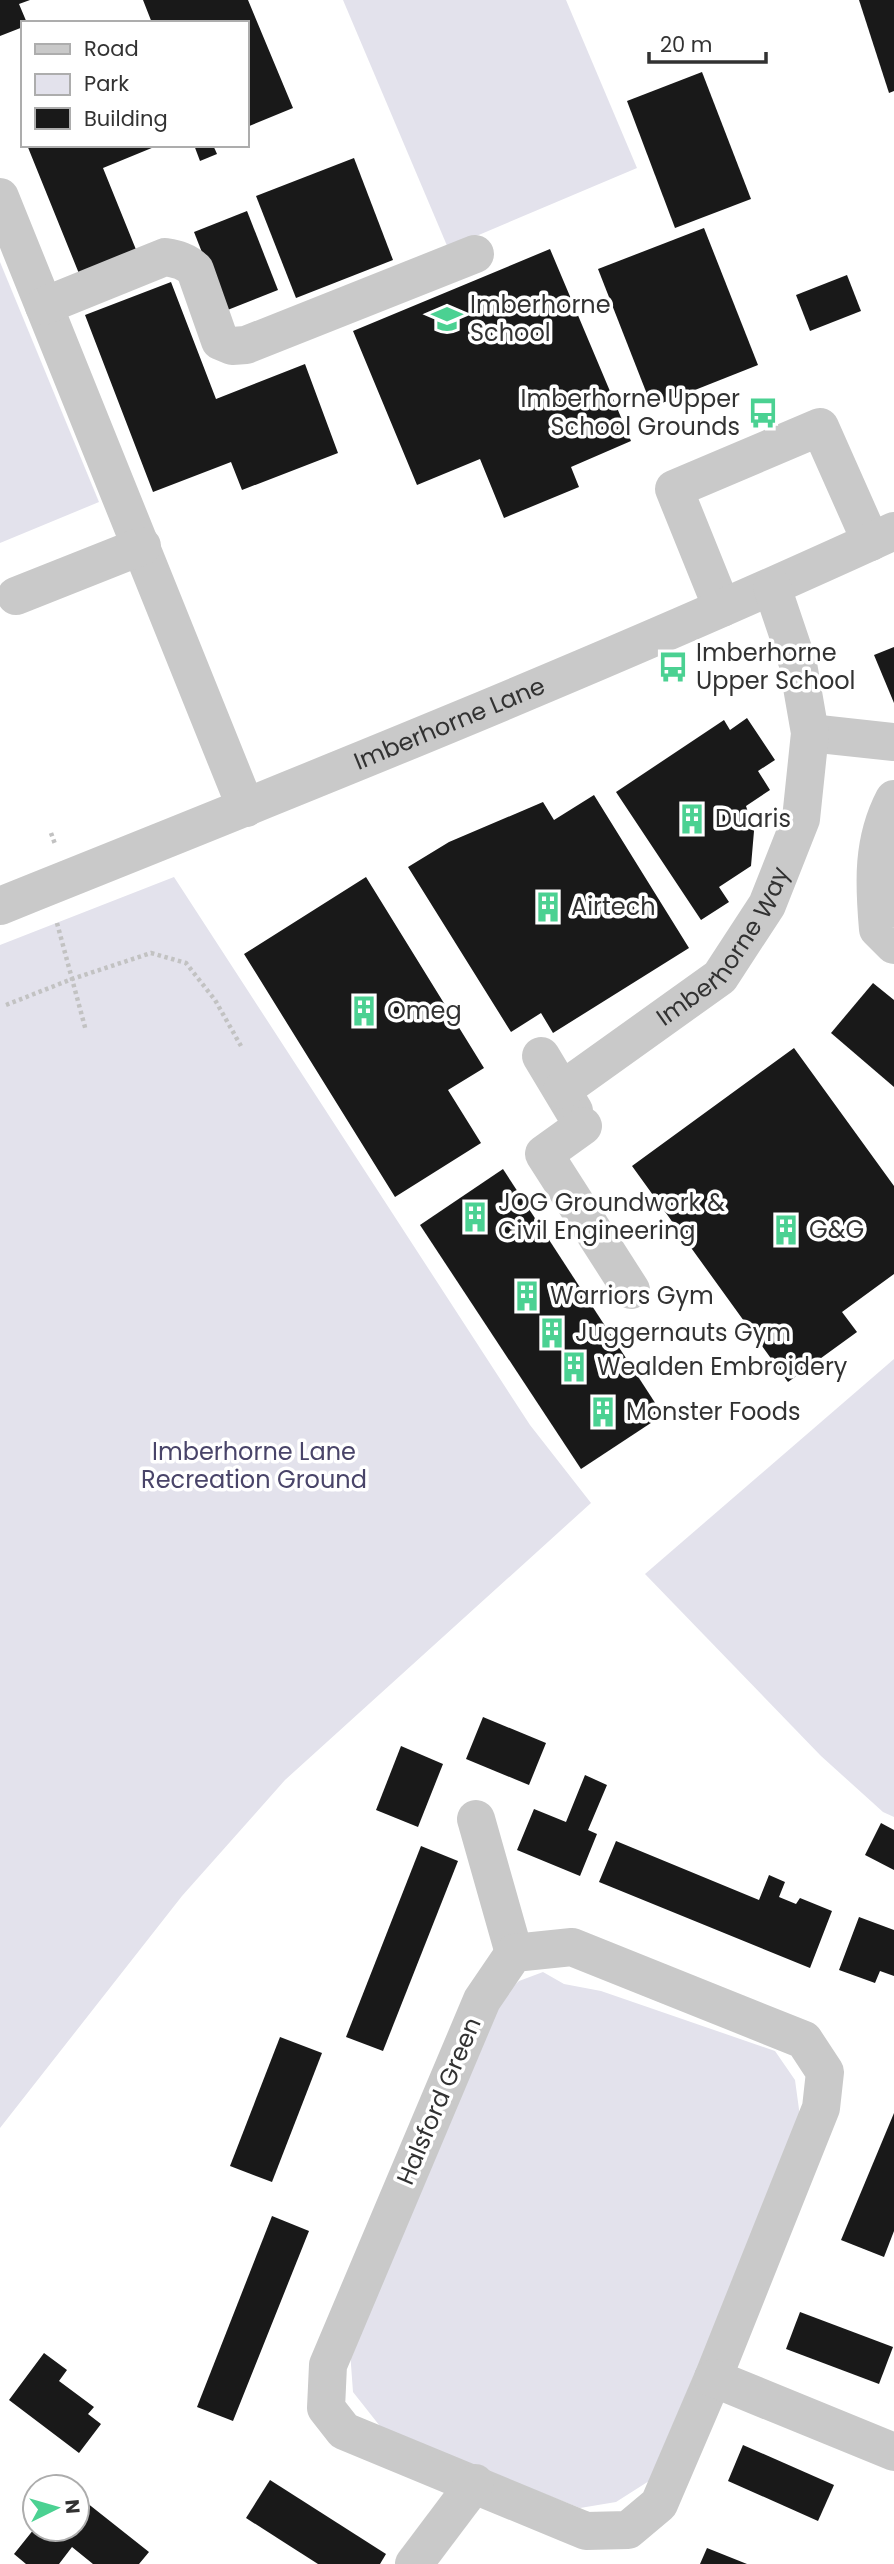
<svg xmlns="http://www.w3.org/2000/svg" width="894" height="2564" viewBox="0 0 894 2564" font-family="Poppins,sans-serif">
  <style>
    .green { fill: #e3e2ec }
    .building { fill: #191919 }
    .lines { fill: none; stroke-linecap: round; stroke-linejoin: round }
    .path { stroke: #c2c2c2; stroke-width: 4.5; stroke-dasharray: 3.5 3.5; stroke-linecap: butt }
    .minor { stroke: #c9c9c9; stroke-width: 38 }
    .labels { text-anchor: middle; stroke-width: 7; stroke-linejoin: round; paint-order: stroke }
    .poi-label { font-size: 24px; fill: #323232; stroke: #fff; text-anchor: start }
    .street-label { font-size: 24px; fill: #323232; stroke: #fff }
    .park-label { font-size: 24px; fill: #494469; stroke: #fff }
  </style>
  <rect width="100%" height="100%" fill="#fff"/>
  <!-- green -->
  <g class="green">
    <path d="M343,0H566L637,168L448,248Z"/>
    <path d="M0,262L99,502L0,543Z"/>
    <path d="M174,877L530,1425L591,1503L285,1780L182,1896L0,2128V945Z"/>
    <path d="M894,1359V1817L883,1812L821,1756L645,1574Z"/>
    <path d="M543,1972L564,1984L601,1991L775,2051L795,2080L801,2124L649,2481L616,2502L580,2508L383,2430L353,2392L350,2351L499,2000L519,1981Z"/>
  </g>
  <!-- building -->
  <g class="building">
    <path d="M0,0H30L19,4L27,23H23V27L0,36Z"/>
    <path d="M143,0H248L293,108L247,127V23H152Z"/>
    <path d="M859,0H894V91L889,93Z"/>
    <path d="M702,72L751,199L675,228L627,101Z"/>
    <path d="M27,145H159L103,168L139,257L82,281Z"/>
    <path d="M194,145H213L217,154L200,161Z"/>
    <path d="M354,158L393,260L296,298L256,196Z"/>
    <path d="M247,211L278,290L225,311L194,232Z"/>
    <path d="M704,228L758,365L652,407L598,269Z"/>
    <path d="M550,249L631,441L571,467L579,487L504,518L480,459L417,485L353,331Z"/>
    <path d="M847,275L861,311L810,331L796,295Z"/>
    <path d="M171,282L216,399L305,364L338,453L242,490L231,462L153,492L85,315Z"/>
    <path d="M894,647V703L874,655Z"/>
    <path d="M747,718L775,760L758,771L770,790L746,806L754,831L751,866L719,887L729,902L701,920L616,792L724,720L730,730Z"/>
    <path d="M594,795L689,948L553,1033L541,1013L511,1032L408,867L449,842L543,802L554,820Z"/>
    <path d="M366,877L484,1068L448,1090L481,1143L395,1197L244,954Z"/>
    <path d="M873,983L894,1000V1087L831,1033Z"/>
    <path d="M794,1048L894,1186V1274L842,1312L857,1332L788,1382L632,1166Z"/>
    <path d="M503,1169L663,1415L581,1469L420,1225Z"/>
    <path d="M483,1717L546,1743L529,1785L466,1759Z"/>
    <path d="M401,1746L443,1764L418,1827L376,1810Z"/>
    <path d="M585,1775L607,1785L588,1830L597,1834L580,1876L517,1850L534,1809L566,1822Z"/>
    <path d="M881,1823L894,1830V1870L865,1855Z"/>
    <path d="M616,1841L759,1900L769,1875L785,1882L779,1897L796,1904L800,1898L832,1911L810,1968L599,1882Z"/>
    <path d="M421,1846L458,1861L383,2051L346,2037Z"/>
    <path d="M859,1917L894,1930V1976L880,1971L875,1983L839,1970Z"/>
    <path d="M280,2037L322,2053L272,2182L230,2166Z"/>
    <path d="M894,2113V2231L884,2257L841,2240Z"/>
    <path d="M272,2216L309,2231L233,2421L197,2407Z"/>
    <path d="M800,2312L893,2347L879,2384L786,2349Z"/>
    <path d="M44,2353L67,2370L59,2381L94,2407L88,2414L101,2424L79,2453L9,2400Z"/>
    <path d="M743,2445L834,2485L818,2521L728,2481Z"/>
    <path d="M270,2480L386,2554L380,2564H318L246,2518Z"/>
    <path d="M77,2495L149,2552L139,2564H93L72,2547L59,2564H26L14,2554L34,2529H77Z"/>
    <path d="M707,2548L747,2564H700Z"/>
  </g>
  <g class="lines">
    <!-- path -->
    <g class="path">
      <path d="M51,833L55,844"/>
      <path d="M57,923L86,1031"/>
      <path d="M6,1005L72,979L151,953L186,963L215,1000L241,1046"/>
    </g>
    <!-- minor -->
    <g class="minor">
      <path d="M0,197L246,808"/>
      <path d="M44,306L165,257C177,259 186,261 195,270L220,341L232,346L246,345L475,254"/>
      <path d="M16,596L142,546"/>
      <path d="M722,608L674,489L820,427L871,542"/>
      <path d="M810,733L894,742"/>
      <path d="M894,799C872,841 874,883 878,929L894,945"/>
      <path id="s1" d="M0,906C300,786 600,666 894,531"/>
      <path d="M541,1056L574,1111"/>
      <path id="s2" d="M562,1090L720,977L767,905L801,819L810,733L798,664L772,587"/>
      <path d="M583,1126L544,1154L631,1290"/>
      <path d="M476,1819L514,1953"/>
      <path d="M572,1947L804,2040L825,2072L821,2108L713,2378L659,2504L628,2530L586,2531L344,2431L326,2408L328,2365L482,2000L514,1953Z"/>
      <path d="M713,2378L894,2452"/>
      <path d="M414,2564L475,2483"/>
    </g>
  </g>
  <!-- icons -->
  <defs>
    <g id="school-bare" transform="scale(2.415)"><path d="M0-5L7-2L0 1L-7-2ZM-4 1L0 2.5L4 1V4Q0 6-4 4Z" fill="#4bd192" stroke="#fff" stroke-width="2.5" paint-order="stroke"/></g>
    <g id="bus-bare" transform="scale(2.415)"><path d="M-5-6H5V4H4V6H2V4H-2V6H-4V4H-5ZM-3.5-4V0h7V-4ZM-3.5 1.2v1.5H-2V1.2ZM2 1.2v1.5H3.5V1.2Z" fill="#4bd192" stroke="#fff" stroke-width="2.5" paint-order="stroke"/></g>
    <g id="building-bare" transform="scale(2.415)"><path d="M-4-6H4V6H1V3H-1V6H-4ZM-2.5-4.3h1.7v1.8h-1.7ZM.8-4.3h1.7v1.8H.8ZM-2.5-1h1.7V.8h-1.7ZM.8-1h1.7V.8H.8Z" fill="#4bd192" stroke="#fff" stroke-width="2.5" paint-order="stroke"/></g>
  </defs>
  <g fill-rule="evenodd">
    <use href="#school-bare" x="447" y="319"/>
    <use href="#bus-bare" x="763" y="413"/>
    <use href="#bus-bare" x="673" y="667"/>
    <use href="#building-bare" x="692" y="819"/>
    <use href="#building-bare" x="548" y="907"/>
    <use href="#building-bare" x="364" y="1011"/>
    <use href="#building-bare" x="475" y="1217"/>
    <use href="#building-bare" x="786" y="1230"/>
    <use href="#building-bare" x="527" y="1296"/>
    <use href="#building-bare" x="552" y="1333"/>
    <use href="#building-bare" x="574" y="1367"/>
    <use href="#building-bare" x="603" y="1412"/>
  </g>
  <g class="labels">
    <!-- poi labels -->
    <g class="poi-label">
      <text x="470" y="313">Imberhorne<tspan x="470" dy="28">School</tspan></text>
      <text x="740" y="407" text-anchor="end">Imberhorne Upper<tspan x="740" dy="28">School Grounds</tspan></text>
      <text x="696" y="661">Imberhorne<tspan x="696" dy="28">Upper School</tspan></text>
      <text x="715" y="827">Duaris</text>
      <text x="571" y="915">Airtech</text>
      <text x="387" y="1019">Omeg</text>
      <text x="498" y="1211">JOG Groundwork &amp;<tspan x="498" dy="28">Civil Engineering</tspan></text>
      <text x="809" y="1238">G&amp;G</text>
      <text x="550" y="1304">Warriors Gym</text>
      <text x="575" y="1341">Juggernauts Gym</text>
      <text x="597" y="1375">Wealden Embroidery</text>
      <text x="626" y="1420">Monster Foods</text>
    </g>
    <!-- street labels -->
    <g class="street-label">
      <text dy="8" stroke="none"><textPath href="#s1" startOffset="485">Imberhorne Lane</textPath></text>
      <text dy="8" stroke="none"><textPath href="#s2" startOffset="220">Imberhorne Way</textPath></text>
      <text transform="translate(439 2101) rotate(-67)" y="8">Halsford Green</text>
    </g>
    <!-- park labels -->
    <g class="park-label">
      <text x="254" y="1460">Imberhorne Lane<tspan x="254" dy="28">Recreation Ground</tspan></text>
    </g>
  </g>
  <!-- legend -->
  <rect x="21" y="21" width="228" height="126" fill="#ffffff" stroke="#adadad" stroke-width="2"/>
  <rect x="35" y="44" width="35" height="10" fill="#c9c9c9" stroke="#adadad" stroke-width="2"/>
  <text x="84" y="56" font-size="21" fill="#323232">Road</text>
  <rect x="35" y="74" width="35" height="21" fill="#e3e2ec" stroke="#adadad" stroke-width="2"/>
  <text x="84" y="91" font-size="21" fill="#323232">Park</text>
  <rect x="35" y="108" width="35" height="21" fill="#191919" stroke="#adadad" stroke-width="2"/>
  <text x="84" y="126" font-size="21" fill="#323232">Building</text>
  <!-- north arrow -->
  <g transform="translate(56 2508) rotate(85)"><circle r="33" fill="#ffffff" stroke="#adadad" stroke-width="2"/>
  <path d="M0-5L12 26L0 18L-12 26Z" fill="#4bd192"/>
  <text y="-10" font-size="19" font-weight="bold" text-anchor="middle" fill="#323232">N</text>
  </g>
  <!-- scale -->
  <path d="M649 52v10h117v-10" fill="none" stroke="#323232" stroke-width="3.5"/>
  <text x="660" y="52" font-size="21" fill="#323232" stroke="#ffffff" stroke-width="5" paint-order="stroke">20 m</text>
</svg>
